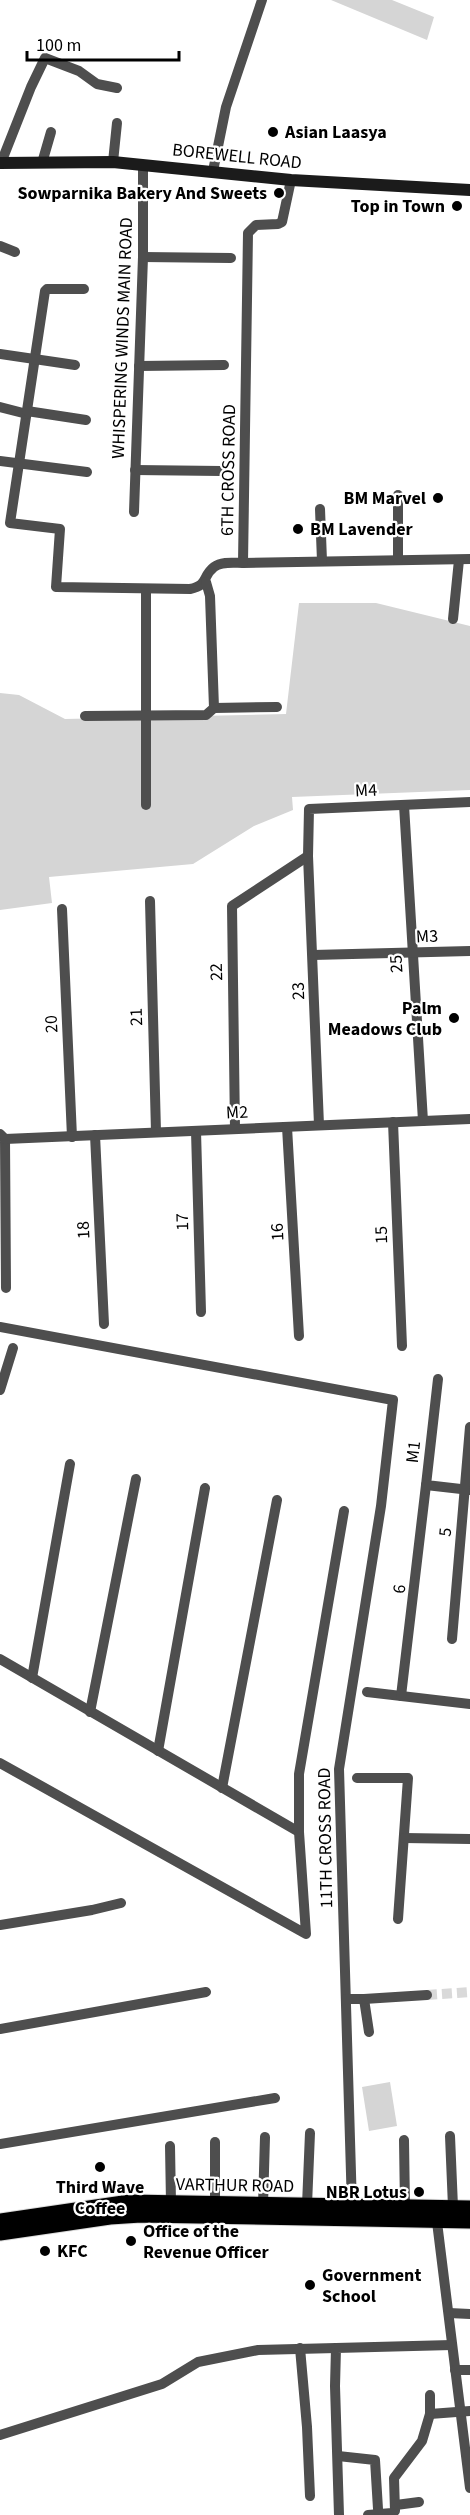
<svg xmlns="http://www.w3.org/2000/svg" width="470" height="2515" viewBox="0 0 470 2515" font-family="'Source Sans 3',sans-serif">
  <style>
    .green { fill: #d5d5d5 }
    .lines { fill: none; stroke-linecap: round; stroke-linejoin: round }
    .street-tunnel { stroke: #d9d9d9; stroke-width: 10; stroke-dasharray: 10 5; stroke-linecap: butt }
    .primary-casing { stroke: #dbdbdb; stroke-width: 17 }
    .street { stroke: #4e4e4e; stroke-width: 10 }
    .secondary { stroke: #1b1b1b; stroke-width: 12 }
    .primary { stroke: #000; stroke-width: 15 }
    .poi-dot { fill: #000; stroke: #fff; stroke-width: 2 }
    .labels { text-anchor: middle; stroke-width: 4.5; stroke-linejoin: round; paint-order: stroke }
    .poi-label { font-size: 18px; font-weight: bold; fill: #000; stroke: #fff; text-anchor: start }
    .street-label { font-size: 18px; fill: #000; stroke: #fff }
  </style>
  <rect width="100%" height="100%" fill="#fff"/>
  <!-- green -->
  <g class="green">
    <path d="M331,0H392L434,17L427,40Z"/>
    <path d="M299,603H376L470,626V790L292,797L293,810L254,826L193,864L49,877L52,903L0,910V693L19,695L65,719L286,714Z"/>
    <path d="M390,2082L397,2126L369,2131L362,2087Z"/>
  </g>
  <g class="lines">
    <!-- street-tunnel -->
    <path class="street-tunnel" d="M427,1995L470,1992"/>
    <!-- primary casing -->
    <g class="primary-casing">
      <g id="primary">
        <path d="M0,2221L130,2202L470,2208"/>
        <path d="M0,2233L110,2217L141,2215L470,2221"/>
      </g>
    </g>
    <!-- street -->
    <g class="street">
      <path d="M113,162L117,123"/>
      <path d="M1,163L31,87L45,58L79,71L97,84L117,88"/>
      <path d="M42,163L51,132"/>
      <path d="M213,171L226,107L262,0"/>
      <path d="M291,180L282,222L278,224L256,225L248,233L243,563L470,559"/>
      <path d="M0,246L15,252"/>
      <path d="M143,257L231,258"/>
      <path d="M84,289H47L45,291L10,523L60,529L56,587L190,589C209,585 202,576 214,567C222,561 234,563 243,563"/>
      <path d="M0,354L75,365"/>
      <path d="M139,366L224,365"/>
      <path d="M0,407L27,414"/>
      <path d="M27,411L86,420"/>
      <path d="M0,461L87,472"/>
      <path d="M135,470L221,471"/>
      <path d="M398,495V560"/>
      <path d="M320,509L322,561"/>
      <path d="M134,512L143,257V165"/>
      <path d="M146,589V805"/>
      <path d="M453,619L459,560"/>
      <path d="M214,708L277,707"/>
      <path d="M85,716L206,715L214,708L210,596L206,582"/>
      <path d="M404,805L423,1121"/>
      <path d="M150,901L156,1132"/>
      <path d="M62,909L72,1137"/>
      <path d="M313,955L470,951"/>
      <path d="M393,1122L402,1346"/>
      <path d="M319,1125L308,856L309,809L470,802"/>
      <path d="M287,1127L299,1336"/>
      <path d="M235,1129L232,906L308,856"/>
      <path d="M196,1131L201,1312"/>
      <path d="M0,1134L5,1139L6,1288"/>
      <path d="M95,1135L104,1324"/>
      <path d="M5,1139L470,1119"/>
      <path d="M0,1327L393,1400L381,1506L339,1769L352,2207"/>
      <path d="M438,1379L426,1485L470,1490"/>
      <path d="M0,1390L13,1348"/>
      <path d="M452,1639L470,1427"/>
      <path d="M0,1659L299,1832L306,1934L0,1763"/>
      <path d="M32,1678L70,1464"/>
      <path d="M367,1692L470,1704"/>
      <path d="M401,1696L426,1485"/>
      <path d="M90,1712L136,1479"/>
      <path d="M158,1751L205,1488"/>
      <path d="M357,1778H408L398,1919"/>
      <path d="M222,1788L277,1500"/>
      <path d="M299,1832V1774L344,1511"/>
      <path d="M404,1838L470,1839"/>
      <path d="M0,1925L92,1910L121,1903"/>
      <path d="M346,1999H364L369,2032"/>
      <path d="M364,1999L427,1995"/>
      <path d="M0,2029L206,1992"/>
      <path d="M450,2136L453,2207"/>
      <path d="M404,2140L405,2207"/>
      <path d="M0,2144L275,2098"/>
      <path d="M170,2146L171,2203"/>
      <path d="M215,2203V2142"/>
      <path d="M263,2205L265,2137"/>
      <path d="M307,2205L310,2133"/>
      <path d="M436,2214L470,2488"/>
      <path d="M449,2313L470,2314"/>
      <path d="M300,2348L307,2427L310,2496"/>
      <path d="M455,2370H470"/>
      <path d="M430,2414L470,2411"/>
      <path d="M0,2435L162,2384L198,2362L258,2350L336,2348"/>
      <path d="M338,2456L375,2460L378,2509"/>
      <path d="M396,2505L419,2502"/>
      <path d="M339,2515L335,2386L336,2348L452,2345"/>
      <path d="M368,2515L392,2513L395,2511L394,2478L422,2441L430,2414V2395"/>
    </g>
    <!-- secondary -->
    <path class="secondary" d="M0,163L113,162L291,180L470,190"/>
    <!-- primary -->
    <use href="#primary" class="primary"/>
  </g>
  <!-- markers -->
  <g class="poi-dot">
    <circle cx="273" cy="132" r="6"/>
    <circle cx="279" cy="193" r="6"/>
    <circle cx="457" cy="206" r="6"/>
    <circle cx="438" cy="498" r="6"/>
    <circle cx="298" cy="529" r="6"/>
    <circle cx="454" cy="1018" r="6"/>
    <circle cx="100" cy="2167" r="6"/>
    <circle cx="419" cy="2192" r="6"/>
    <circle cx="131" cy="2241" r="6"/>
    <circle cx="45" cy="2251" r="6"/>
    <circle cx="310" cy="2285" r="6"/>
  </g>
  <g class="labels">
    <!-- poi labels -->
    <g class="poi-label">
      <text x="285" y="138">Asian Laasya</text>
      <text x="267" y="199" text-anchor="end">Sowparnika Bakery And Sweets</text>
      <text x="445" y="212" text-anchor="end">Top in Town</text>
      <text x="426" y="504" text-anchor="end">BM Marvel</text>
      <text x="310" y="535">BM Lavender</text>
      <text x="442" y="1014" text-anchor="end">Palm<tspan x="442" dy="21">Meadows Club</tspan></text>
      <text x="100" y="2193" text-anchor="middle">Third Wave<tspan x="100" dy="21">Coffee</tspan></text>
      <text x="407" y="2198" text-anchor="end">NBR Lotus</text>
      <text x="143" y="2237">Office of the<tspan x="143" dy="21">Revenue Officer</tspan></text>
      <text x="57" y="2257">KFC</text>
      <text x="322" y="2281">Government<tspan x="322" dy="21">School</tspan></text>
    </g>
    <!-- street labels -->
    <g class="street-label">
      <text transform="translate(237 156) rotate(6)" y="6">BOREWELL ROAD</text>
      <text transform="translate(122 338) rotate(-88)" y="6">WHISPERING WINDS MAIN ROAD</text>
      <text transform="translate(228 470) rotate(-89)" y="6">6TH CROSS ROAD</text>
      <text transform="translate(366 790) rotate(-3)" y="6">M4</text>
      <text transform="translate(427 936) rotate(-3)" y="6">M3</text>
      <text transform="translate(396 964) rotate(-94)" y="6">25</text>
      <text transform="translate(216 972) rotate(-91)" y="6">22</text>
      <text transform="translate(298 991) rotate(-92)" y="6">23</text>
      <text transform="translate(136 1017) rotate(-92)" y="6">21</text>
      <text transform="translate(51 1024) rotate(-93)" y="6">20</text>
      <text transform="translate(237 1112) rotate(-3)" y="6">M2</text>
      <text transform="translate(182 1222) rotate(-91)" y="6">17</text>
      <text transform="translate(83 1230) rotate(-93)" y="6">18</text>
      <text transform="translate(277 1232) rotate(-93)" y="6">16</text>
      <text transform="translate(381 1235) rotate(-92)" y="6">15</text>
      <text transform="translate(413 1452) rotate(-84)" y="6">M1</text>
      <text transform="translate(445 1532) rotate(-85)" y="6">5</text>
      <text transform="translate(399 1589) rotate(-84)" y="6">6</text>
      <text transform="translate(325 1838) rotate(-91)" y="6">11TH CROSS ROAD</text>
      <text transform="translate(235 2185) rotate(1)" y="6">VARTHUR ROAD</text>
    </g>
  </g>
  <!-- scale -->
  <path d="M27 51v9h152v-9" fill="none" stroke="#000000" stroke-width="3"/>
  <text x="36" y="51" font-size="18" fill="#000000" stroke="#ffffff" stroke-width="4.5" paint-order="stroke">100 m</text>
</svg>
